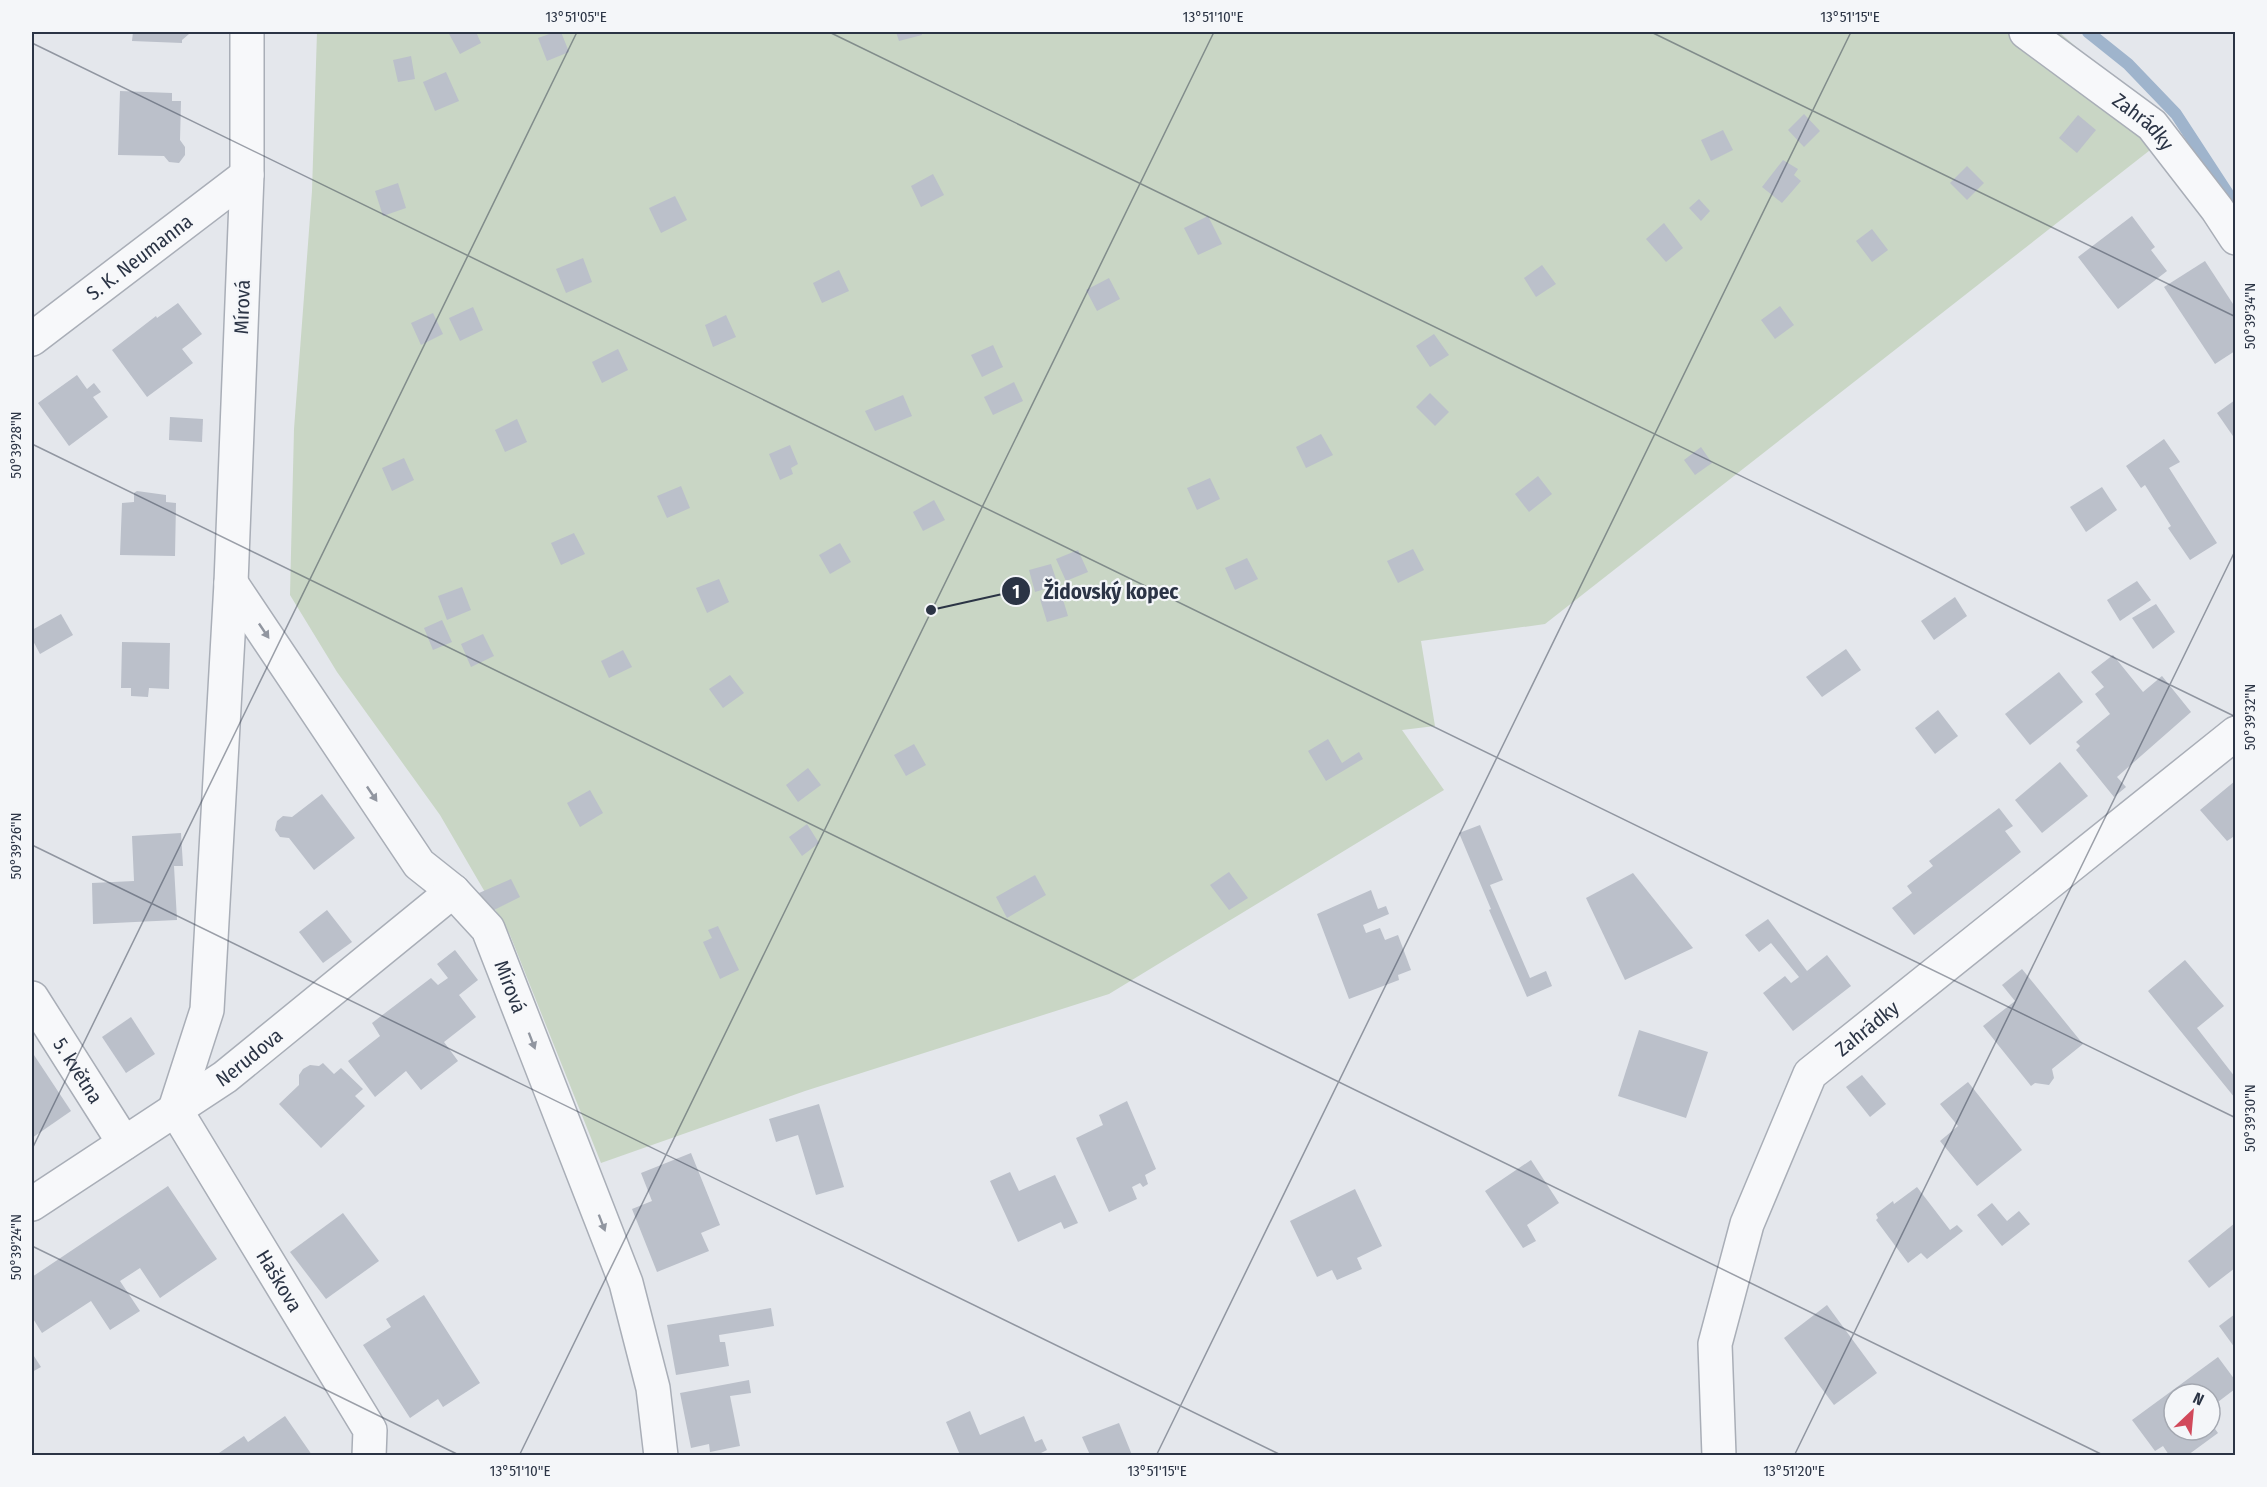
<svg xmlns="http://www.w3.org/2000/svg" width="2267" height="1487" viewBox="0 0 2267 1487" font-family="'Fira Sans Condensed',sans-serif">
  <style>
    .green { fill: #c9d6c5 }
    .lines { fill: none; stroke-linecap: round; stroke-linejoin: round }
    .stream { stroke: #9fb4cc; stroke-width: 12 }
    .building { fill: #bbc0ca }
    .minor-casing { stroke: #a9aeb7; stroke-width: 36 }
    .minor { stroke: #f7f8fa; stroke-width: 33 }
    .oneway { fill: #9196a0 }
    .ticks { fill: none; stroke: #2b3445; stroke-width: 1.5; stroke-opacity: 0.45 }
    .labels { text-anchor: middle; stroke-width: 4.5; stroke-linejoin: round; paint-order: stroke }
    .street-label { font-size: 20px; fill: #2b3445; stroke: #f4f6f9 }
    .leader { fill: none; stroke: #2b3445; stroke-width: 2 }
    .callout-dot { fill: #2b3445; stroke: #f4f6f9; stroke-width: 2 }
    .mark-label { font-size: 18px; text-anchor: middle; font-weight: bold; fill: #fff }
    .callout-label { font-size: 21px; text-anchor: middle; font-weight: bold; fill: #2b3445; stroke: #f4f6f9; stroke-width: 4.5; stroke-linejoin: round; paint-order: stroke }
    .neatline { fill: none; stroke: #2b3445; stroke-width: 2 }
    .ticks-label { font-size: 15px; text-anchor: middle; fill: #2b3445 }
  </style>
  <rect width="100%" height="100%" fill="#e4e7ec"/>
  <!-- green -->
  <path class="green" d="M317,32H2059L2142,104L2168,136L1545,624L1421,641L1435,726L1402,730L1444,790L1109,994L805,1091L601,1163L510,935L440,815L337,672L290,595L294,429L312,191Z"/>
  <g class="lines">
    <!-- stream -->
    <path class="stream" d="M2088,32L2128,64L2176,114L2236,206"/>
  </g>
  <!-- building -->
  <g class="building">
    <path d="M133,32H189V34L182,40V43L132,41Z"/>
    <path d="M448,32H476L481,43L460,54Z"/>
    <path d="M555,32H561L569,52L547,61L538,38Z"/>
    <path d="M896,32H921L922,35L899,41Z"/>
    <path d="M411,56L415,79L398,82L393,60Z"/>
    <path d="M446,72L459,101L435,111L423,82Z"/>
    <path d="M120,91L172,93V101H181L180,140L185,147V155L179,163L169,162L164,156L118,155Z"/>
    <path d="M1804,114L1820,131L1804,147L1788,130Z"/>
    <path d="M2078,115L2096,130L2077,153L2059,138Z"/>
    <path d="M1723,130L1733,150L1711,161L1701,140Z"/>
    <path d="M1783,160L1798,169L1794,175L1801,181L1782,203L1762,187Z"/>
    <path d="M1967,166L1984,183L1967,200L1950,183Z"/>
    <path d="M933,174L944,195L921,207L911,186Z"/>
    <path d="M398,183L406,208L383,216L375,191Z"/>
    <path d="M675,196L687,220L661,233L649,208Z"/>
    <path d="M1699,199L1710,211L1701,221L1689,208Z"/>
    <path d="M1208,216L1222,244L1198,255L1184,228Z"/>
    <path d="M2132,216L2155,247L2151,250L2167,271L2118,309L2078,257Z"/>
    <path d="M1664,223L1683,248L1666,262L1646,239Z"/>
    <path d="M1872,229L1888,250L1872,262L1856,241Z"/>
    <path d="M583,258L592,282L566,293L556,269Z"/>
    <path d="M2205,261L2235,307V351L2215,364L2164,287Z"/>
    <path d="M1542,265L1556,284L1536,297L1524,278Z"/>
    <path d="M839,270L849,291L822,303L813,283Z"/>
    <path d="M1109,278L1120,299L1097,311L1086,290Z"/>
    <path d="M178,303L202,334L182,349L193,363L147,397L112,350L156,316L157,318Z"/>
    <path d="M1780,306L1794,325L1775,339L1761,320Z"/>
    <path d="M473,307L483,330L460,341L449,318Z"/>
    <path d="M433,313L443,334L421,345L411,323Z"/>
    <path d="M726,315L736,337L713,347L705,325Z"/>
    <path d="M1434,334L1449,355L1430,367L1416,346Z"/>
    <path d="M993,345L1003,367L982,377L971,355Z"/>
    <path d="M618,349L628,370L602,383L592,362Z"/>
    <path d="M77,375L87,389L94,383L101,392L93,397L108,417L69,446L38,403Z"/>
    <path d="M1014,382L1023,401L993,415L984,397Z"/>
    <path d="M1430,393L1449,412L1435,426L1416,407Z"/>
    <path d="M903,395L912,416L875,431L865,411Z"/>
    <path d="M2235,400V439L2217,413Z"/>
    <path d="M170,417L203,419L202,442L169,440Z"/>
    <path d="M517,419L527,442L505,452L495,430Z"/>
    <path d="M1321,434L1333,455L1306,468L1296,447Z"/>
    <path d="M2164,439L2180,462L2169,468L2217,543L2190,560L2168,528L2171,526L2145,485L2141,488L2126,466Z"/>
    <path d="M790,445L798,464L791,468L793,474L780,480L769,454Z"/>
    <path d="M1701,447L1712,463L1695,475L1684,460Z"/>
    <path d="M404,458L414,480L392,491L382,468Z"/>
    <path d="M1538,476L1552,494L1529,512L1515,494Z"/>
    <path d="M1210,478L1220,499L1197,510L1187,488Z"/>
    <path d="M681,486L690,508L667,518L657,496Z"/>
    <path d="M2102,487L2117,510L2086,532L2070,507Z"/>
    <path d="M137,491L166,495V502L176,503L175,556L120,555L122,503L134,502V493Z"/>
    <path d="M934,500L945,520L923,531L913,512Z"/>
    <path d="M574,533L585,554L561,565L551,543Z"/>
    <path d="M840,543L851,562L830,574L819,555Z"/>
    <path d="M1413,549L1424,570L1398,583L1387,561Z"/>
    <path d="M1078,550L1088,572L1066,581L1056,559Z"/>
    <path d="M1247,558L1258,579L1235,590L1225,568Z"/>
    <path d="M1051,564L1058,585L1035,592L1029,570Z"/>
    <path d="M719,579L729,602L707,613L696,588Z"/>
    <path d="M2137,581L2151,600L2120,621L2107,600Z"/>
    <path d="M462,587L471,610L447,620L438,596Z"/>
    <path d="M1061,593L1068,616L1047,622L1040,599Z"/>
    <path d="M1955,597L1967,616L1934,640L1921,621Z"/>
    <path d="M2156,604L2175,632L2153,649L2132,618Z"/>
    <path d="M61,614L73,635L40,654L32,639V630Z"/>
    <path d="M442,620L452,642L433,650L424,628Z"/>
    <path d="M483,634L494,656L471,667L461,644Z"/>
    <path d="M122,642L170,643L169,689L149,688L148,697L131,696V688H121Z"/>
    <path d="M1846,649L1861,670L1822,697L1806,677Z"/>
    <path d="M623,650L632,667L609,678L601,661Z"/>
    <path d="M2113,655L2143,692L2162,676L2191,712L2117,777L2126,787L2114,797L2076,750L2080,746L2076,742L2110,714L2095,694L2104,687L2091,672Z"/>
    <path d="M2059,672L2083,702L2030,745L2005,714Z"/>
    <path d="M730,675L744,693L723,708L709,689Z"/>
    <path d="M1938,710L1958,736L1935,754L1915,728Z"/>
    <path d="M1328,739L1342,763L1359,752L1363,759L1326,781L1308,751Z"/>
    <path d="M914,744L926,765L906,776L894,755Z"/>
    <path d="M2060,762L2088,796L2042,833L2015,800Z"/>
    <path d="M808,768L821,785L798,802L786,785Z"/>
    <path d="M2235,781V840L2233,837L2227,841L2200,810Z"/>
    <path d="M590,790L603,813L580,827L567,803Z"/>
    <path d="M322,794L355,838L314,870L289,838L280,837L275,830L277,821L283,816L292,817Z"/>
    <path d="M1999,808L2013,826L2005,831L2021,852L1914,935L1892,908L1912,893L1907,886L1933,866L1929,861Z"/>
    <path d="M807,824L819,843L802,856L789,837Z"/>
    <path d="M1480,825L1503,880L1490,885L1530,978L1546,971L1552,986L1527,997L1489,910L1491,909L1459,833Z"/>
    <path d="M181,833L183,866H174L177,920L93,924L92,883L134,881L132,836Z"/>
    <path d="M1229,872L1248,898L1229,910L1210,885Z"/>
    <path d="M1633,873L1693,948L1625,980L1586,898Z"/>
    <path d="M1035,875L1046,895L1007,918L996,897Z"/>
    <path d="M511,879L520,897L488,913L479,893Z"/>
    <path d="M1371,890L1378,909L1386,906L1389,914L1363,925L1366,933L1380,928L1385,940L1398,935L1411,970L1398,975L1399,980L1349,999L1317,914Z"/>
    <path d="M327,910L352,942L323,963L299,932Z"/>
    <path d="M1768,919L1807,971L1827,955L1851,986L1793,1031L1763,993L1785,976L1791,983L1799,977L1771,943L1759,952L1745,935Z"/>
    <path d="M718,926L739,970L720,979L703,942L712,938L708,930Z"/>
    <path d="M455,950L478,980L459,995L476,1017L444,1042L458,1061L421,1090L406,1071L375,1097L348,1061L380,1036L372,1023L431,978L438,985L448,978L437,964Z"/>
    <path d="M2185,960L2224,1006L2197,1028L2235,1077V1098L2148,991Z"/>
    <path d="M2022,969L2083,1044L2052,1069L2054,1078L2049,1085L2035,1083L2031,1086L1983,1026L2015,1001L2002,985Z"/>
    <path d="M131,1017L155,1054L126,1073L102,1037Z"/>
    <path d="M1639,1030L1708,1052L1686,1118L1618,1096Z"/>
    <path d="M32,1052L71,1111L32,1138Z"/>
    <path d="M323,1063L334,1074L341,1068L363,1089L355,1096L365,1106L321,1148L279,1104L299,1085V1075L303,1069L310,1065L319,1066Z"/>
    <path d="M1862,1075L1886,1104L1870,1117L1846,1087Z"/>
    <path d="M1968,1082L2022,1150L1977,1186L1940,1141L1958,1126L1940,1104Z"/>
    <path d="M1127,1101L1156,1169L1145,1175L1148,1184L1143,1187L1140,1183L1132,1187L1137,1199L1109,1212L1076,1138L1103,1125L1099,1115Z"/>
    <path d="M819,1104L844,1187L816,1195L798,1135L776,1142L769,1119Z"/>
    <path d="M691,1153L720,1225L701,1233L709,1251L657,1272L632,1209L652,1201L641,1173Z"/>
    <path d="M1531,1160L1559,1203L1527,1225L1536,1241L1523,1248L1485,1191Z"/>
    <path d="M1010,1172L1019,1191L1055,1175L1078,1223L1064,1229L1061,1222L1018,1242L990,1181Z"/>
    <path d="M168,1186L217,1259L160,1298L140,1268L120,1281L140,1311L110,1330L91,1301L42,1333L32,1317V1277Z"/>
    <path d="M1917,1187L1950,1230L1957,1225L1963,1231L1927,1259L1921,1253L1908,1263L1876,1220L1878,1218L1876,1214L1893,1201L1894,1204Z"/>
    <path d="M1355,1189L1382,1246L1357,1258L1362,1269L1337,1280L1332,1270L1317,1277L1290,1221Z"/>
    <path d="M1992,1203L2007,1221L2019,1211L2030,1224L2002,1246L1977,1215Z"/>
    <path d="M343,1213L379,1261L326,1299L290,1252Z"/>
    <path d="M2235,1223V1268L2209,1288L2188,1261Z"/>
    <path d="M424,1295L480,1383L443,1407L438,1399L410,1418L363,1345L391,1327L386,1319Z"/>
    <path d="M1827,1305L1877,1373L1834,1405L1784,1338Z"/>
    <path d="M771,1308L774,1326L719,1335L720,1342H725L729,1366L676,1375L667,1325Z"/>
    <path d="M2235,1314V1348L2219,1326Z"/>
    <path d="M32,1353L41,1367L32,1372Z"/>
    <path d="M2218,1357L2235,1380V1389L2210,1408V1394H2174V1430H2210V1422L2218,1433L2188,1455H2169L2163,1446L2155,1451L2132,1420Z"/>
    <path d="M749,1380L751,1393L730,1396L740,1446L710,1452L709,1444L691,1448L680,1393Z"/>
    <path d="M970,1411L980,1435L1024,1416L1035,1442L1042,1439L1047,1450L1037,1455H960L946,1422Z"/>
    <path d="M285,1416L312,1455H216L244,1436L248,1442Z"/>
    <path d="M1119,1423L1132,1455H1090L1082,1437Z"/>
  </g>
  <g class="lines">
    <!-- minor casing -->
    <g class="minor-casing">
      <g id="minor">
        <path id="s1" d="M247,32V175L231,583L207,1010L175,1109L370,1430L369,1456"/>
        <path id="s2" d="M2026,32L2152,125L2217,209L2236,238"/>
        <path id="s3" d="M32,339L247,175"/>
        <path id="s4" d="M231,583L419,864L453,891L488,929L626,1283L653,1388L661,1456"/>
        <path id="s5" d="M32,998L124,1143"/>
        <path id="s6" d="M32,1204L225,1077L453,891"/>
        <path id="s7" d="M1719,1456L1715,1344L1747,1224L1810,1074L2236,733"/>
      </g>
    </g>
    <!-- minor -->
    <use href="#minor" class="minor"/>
  </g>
  <!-- one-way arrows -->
  <defs><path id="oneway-solid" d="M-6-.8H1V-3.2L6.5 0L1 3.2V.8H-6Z" transform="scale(1.5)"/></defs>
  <g class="oneway">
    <use href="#oneway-solid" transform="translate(264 631) rotate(56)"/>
    <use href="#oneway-solid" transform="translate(372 794) rotate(56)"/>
    <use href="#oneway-solid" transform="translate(532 1041) rotate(69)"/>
    <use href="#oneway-solid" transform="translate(602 1223) rotate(69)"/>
  </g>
  <!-- ticks -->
  <path class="ticks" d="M829,32L2236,717M1651,32L2236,317M32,43L2236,1118M32,444L2105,1456M32,845L1283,1456M32,1149L577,32M32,1246L461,1456M519,1456L1214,32M1156,1456L1851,32M1794,1456L2236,549"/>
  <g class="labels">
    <!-- street labels -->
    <g class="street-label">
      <text dy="7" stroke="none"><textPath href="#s2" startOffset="148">Zahrádky</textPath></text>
      <text dy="7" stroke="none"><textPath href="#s3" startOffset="135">S. K. Neumanna</textPath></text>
      <text transform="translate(242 307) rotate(-88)" y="7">Mírová</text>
      <text dy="7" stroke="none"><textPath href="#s4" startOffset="495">Mírová</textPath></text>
      <text dy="7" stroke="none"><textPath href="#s7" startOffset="472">Zahrádky</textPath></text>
      <text dy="7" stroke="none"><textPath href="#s6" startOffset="262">Nerudova</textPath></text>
      <text dy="7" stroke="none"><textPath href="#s5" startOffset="86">5. května</textPath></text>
      <text dy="7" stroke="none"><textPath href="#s1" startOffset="1284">Haškova</textPath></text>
    </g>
  </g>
  <!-- callouts -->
  <path class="leader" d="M931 610L1016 591"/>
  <g class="callout-dot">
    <circle cx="931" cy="610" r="6"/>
    <circle cx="1016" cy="591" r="15"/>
  </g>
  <g class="mark-label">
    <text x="1016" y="598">1</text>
  </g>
  <g class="callout-label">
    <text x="1111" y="599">Židovský kopec</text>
  </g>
  <!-- border -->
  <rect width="2267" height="1487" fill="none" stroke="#f4f6f9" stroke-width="66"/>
  <!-- north arrow -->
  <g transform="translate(2192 1412) rotate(26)"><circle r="28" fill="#f4f6f9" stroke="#a4a8b1" stroke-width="1.5"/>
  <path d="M0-4.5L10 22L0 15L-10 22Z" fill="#d1495b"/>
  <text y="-9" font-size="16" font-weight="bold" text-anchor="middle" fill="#2b3445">N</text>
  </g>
  <rect x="33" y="33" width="2201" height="1421" class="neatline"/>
  <g class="ticks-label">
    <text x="576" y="22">13°51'05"E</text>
    <text x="1213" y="22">13°51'10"E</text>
    <text x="1850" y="22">13°51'15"E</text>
    <text transform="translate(2250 316) rotate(-90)" y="5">50°39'34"N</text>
    <text transform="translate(16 445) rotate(-90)" y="5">50°39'28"N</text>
    <text transform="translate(2250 717) rotate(-90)" y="5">50°39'32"N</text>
    <text transform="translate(16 846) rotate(-90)" y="5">50°39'26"N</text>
    <text transform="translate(2250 1118) rotate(-90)" y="5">50°39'30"N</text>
    <text transform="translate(16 1247) rotate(-90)" y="5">50°39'24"N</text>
    <text x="520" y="1476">13°51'10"E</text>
    <text x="1157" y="1476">13°51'15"E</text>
    <text x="1794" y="1476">13°51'20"E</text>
  </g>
</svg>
